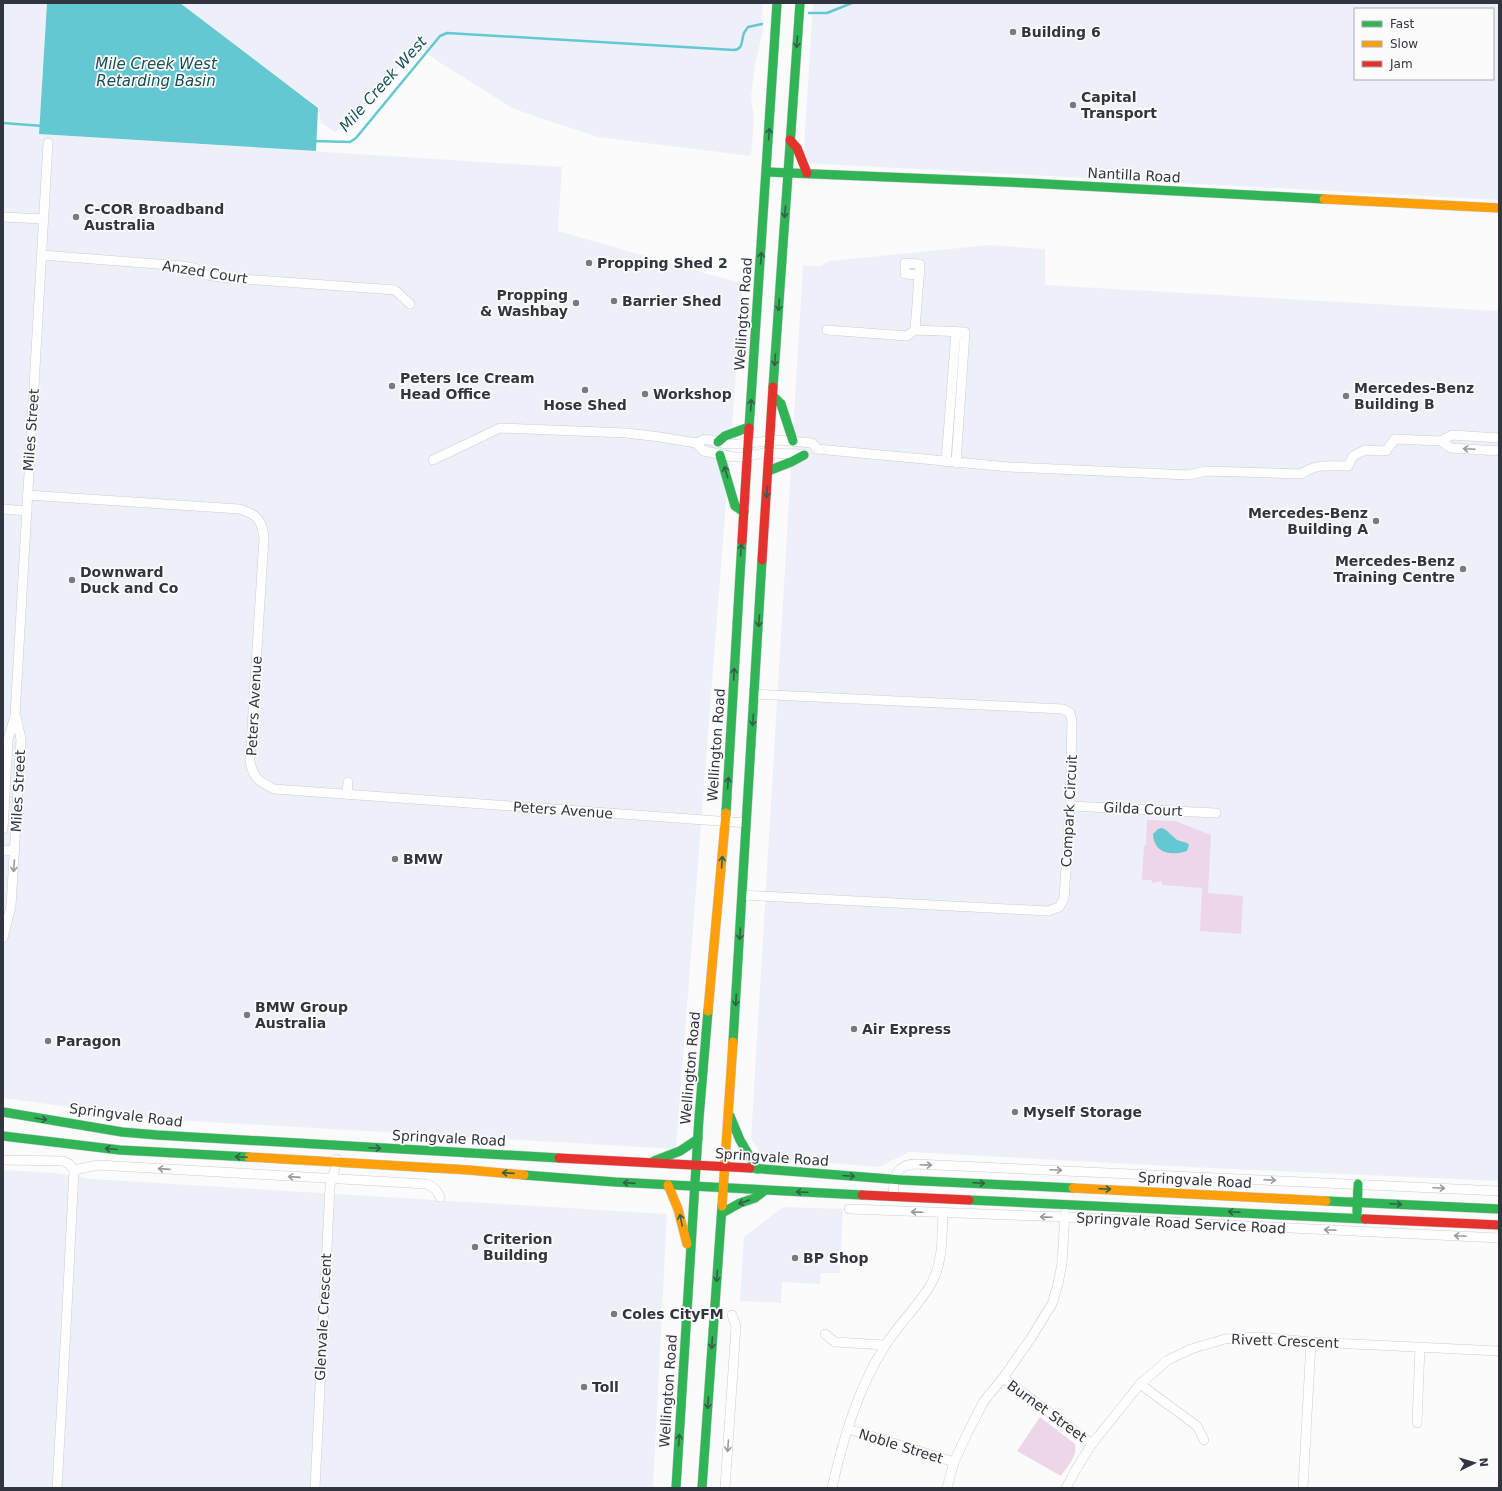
<svg xmlns="http://www.w3.org/2000/svg" width="1502" height="1491" viewBox="0 0 1502 1491" font-family="'DejaVu Sans',sans-serif">
  <style>
    .built { fill: #edf0f8; fill-rule: evenodd }
    .green { fill: #eed6e9 }
    .water { fill: #63c8d1 }
    .lines { fill: none; stroke-linecap: round; stroke-linejoin: round }
    .stream { stroke: #63c8d1; stroke-width: 2.5 }
    .street-casing { stroke: #cbcdd2; stroke-width: 10 }
    .fast-casing { stroke: #cbcdd2; stroke-width: 10 }
    .slow-casing { stroke: #cbcdd2; stroke-width: 10 }
    .jam-casing { stroke: #cbcdd2; stroke-width: 10 }
    .street { stroke: #fefefe; stroke-width: 9 }
    .fast { stroke: #30b455; stroke-width: 9 }
    .slow { stroke: #ff9f0a; stroke-width: 9 }
    .jam { stroke: #e5322d; stroke-width: 9 }
    .oneway { stroke: #316147 }
    .oneway2 { stroke: #989a9f }
    .poi-dot { fill: #787a81; stroke: #fbfbfb; stroke-width: 1.5 }
    .labels { text-anchor: middle; stroke-width: 3.5; stroke-linejoin: round; paint-order: stroke }
    .poi-label { font-size: 14px; font-weight: bold; fill: #313540; stroke: #fbfbfb; text-anchor: start }
    .street-label { font-size: 14px; fill: #313540; stroke: #fbfbfb }
    .water-label { font-size: 15px; font-style: italic; fill: #164f54; stroke: #fbfbfb }
  </style>
  <rect width="100%" height="100%" fill="#fbfbfb"/>
  <!-- built -->
  <g class="built">
    <path d="M3,3H47L39,134L562,167L558,231L711,275L734,281L743,282L676,1149L157,1119L3,1098Z"/>
    <path d="M180,3H762L763,31L755,64L751,98L754,118L751,156L598,137L540,118L512,108L439,62L417,46L350,124L335,132L321,123L318,107Z"/>
    <path d="M813,3H1499V200L803,163ZM1355,9H1493V79H1355Z"/>
    <path d="M989,245L1045,249V285L1499,311V1181L1189,1167L909,1152L879,1167L764,1158L751,1139L803,265L820,266L830,261Z"/>
    <path d="M3,1170L55,1173L91,1179L667,1214L653,1488H3Z"/>
    <path d="M783,1207L843,1209L840,1273H821L820,1284L782,1282L781,1303L740,1301L744,1237Z"/>
  </g>
  <!-- green -->
  <g class="green">
    <path d="M1147,820L1175,821L1211,835L1208,893L1243,896L1241,934L1200,931L1202,888L1162,885V881L1153,883L1151,880H1142L1144,845H1146Z"/>
    <path d="M1040,1417L1075,1444C1078,1456 1067,1467 1061,1476L1017,1451Z"/>
  </g>
  <!-- water -->
  <g class="water">
    <path d="M47,3H180L318,108L316,151L39,134Z"/>
    <path d="M1162,828L1166,830L1177,840L1187,843L1189,845L1187,851C1172,856 1154,854 1153,834L1158,829Z"/>
  </g>
  <g class="lines">
    <!-- stream -->
    <g class="stream">
      <path d="M809,13H827L852,3"/>
      <path d="M3,123L43,126"/>
      <path d="M313,141L350,142L356,138L440,36L447,33L734,50C744,49 741,40 744,33C745,31 747,29 748,27L762,24"/>
    </g>
    <!-- street casing -->
    <g class="street-casing">
      <g id="street">
        <path d="M3,217L44,219"/>
        <path d="M42,255L182,266L194,268L206,275L229,278L395,290L410,304"/>
        <path d="M827,330L907,336L915,330L965,332L956,463"/>
        <path d="M915,330L920,264L905,263V274L920,275"/>
        <path d="M1441,441L1452,435L1499,438"/>
        <path d="M696,443L705,439L727,444H738L778,440L812,443L817,449L1009,467L1189,475L1206,471L1301,474C1317,463 1330,466 1348,466L1353,456L1365,450L1386,451L1395,439L1441,441L1451,448L1499,451"/>
        <path d="M433,460L500,428L626,433L660,437L696,443L704,451L734,457H744L764,453L802,454"/>
        <path d="M946,462L956,332"/>
        <path d="M27,495L239,509C257,514 262,520 264,538L250,760C252,777 259,782 274,789L746,823"/>
        <path d="M3,509L27,511"/>
        <path d="M347,794L348,782"/>
        <path d="M1070,806L1216,813"/>
        <path d="M3,829L8,740L15,716L48,143"/>
        <path d="M3,850L15,851"/>
        <path d="M742,895L1048,911L1059,907L1064,899L1070,806L1072,721L1070,713L1063,709L754,694"/>
        <path d="M3,938L11,906L18,790L21,739L16,717"/>
        <path d="M3,1160L63,1161L69,1164L74,1170"/>
        <path d="M74,1170L98,1165L427,1184C434,1187 437,1190 440,1197"/>
        <path d="M893,1196C894,1180 894,1165 915,1164L1499,1191"/>
        <path d="M849,1209L1064,1217L1499,1238"/>
        <path d="M825,1334L835,1342L885,1345"/>
        <path d="M1003,1378L1092,1444"/>
        <path d="M1140,1384L1197,1426L1204,1440"/>
        <path d="M1417,1423L1420,1347"/>
        <path d="M848,1429L954,1462"/>
        <path d="M57,1488L66,1328L74,1170"/>
        <path d="M315,1488L330,1186L335,1169L336,1159"/>
        <path d="M725,1488L736,1326L732,1315"/>
        <path d="M832,1488C843,1439 858,1388 885,1346C899,1323 920,1305 932,1282C943,1262 942,1235 943,1213"/>
        <path d="M947,1488L954,1462L967,1434L984,1401L1003,1378L1031,1338L1052,1304L1058,1284L1062,1263L1065,1213"/>
        <path d="M1066,1488L1075,1471L1092,1444L1140,1384L1168,1360L1191,1349L1225,1339L1259,1337L1311,1342L1499,1351"/>
        <path d="M1303,1488L1311,1342"/>
      </g>
    </g>
    <!-- fast casing -->
    <g class="fast-casing">
      <g id="fast">
        <path d="M767,172L1028,183L1324,199"/>
        <path d="M773,387L800,3"/>
        <path d="M773,396L781,404L793,441"/>
        <path d="M749,428L777,3"/>
        <path d="M718,442L725,436L749,427"/>
        <path d="M720,455L735,506L744,512"/>
        <path d="M768,471L791,462L804,455"/>
        <path d="M726,813L742,541"/>
        <path d="M733,1042L762,560"/>
        <path d="M3,1112L122,1132L157,1135L559,1158"/>
        <path d="M730,1116L740,1140L757,1169"/>
        <path d="M3,1136L120,1150L249,1157"/>
        <path d="M654,1161L680,1151L698,1139"/>
        <path d="M750,1168L902,1180L1073,1188"/>
        <path d="M524,1175L615,1182L862,1195"/>
        <path d="M969,1200L1365,1219"/>
        <path d="M1326,1201L1499,1209"/>
        <path d="M1357,1212L1358,1184"/>
        <path d="M722,1213L740,1203L755,1198L763,1192"/>
        <path d="M676,1488L699,1118L708,1011"/>
        <path d="M702,1488L722,1206"/>
      </g>
    </g>
    <!-- slow casing -->
    <g class="slow-casing">
      <g id="slow">
        <path d="M1324,199L1499,208"/>
        <path d="M708,1011L726,813"/>
        <path d="M249,1157L469,1170L524,1175"/>
        <path d="M668,1185L678,1209L687,1244"/>
        <path d="M1073,1188L1326,1201"/>
        <path d="M722,1206L733,1042"/>
      </g>
    </g>
    <!-- jam casing -->
    <g class="jam-casing">
      <g id="jam">
        <path d="M790,140L797,148L807,173"/>
        <path d="M742,541L749,428"/>
        <path d="M762,560L773,387"/>
        <path d="M559,1158L750,1168"/>
        <path d="M862,1195L969,1200"/>
        <path d="M1365,1219L1499,1225"/>
      </g>
    </g>
    <!-- street -->
    <use href="#street" class="street"/>
    <!-- fast -->
    <use href="#fast" class="fast"/>
    <!-- slow -->
    <use href="#slow" class="slow"/>
    <!-- jam -->
    <use href="#jam" class="jam"/>
  </g>
  <!-- one-way arrows -->
  <defs><path id="oneway-shaft" d="M-6 0H5M1.5-3L5.5 0L1.5 3" fill="none" stroke-width="1.6" stroke-linecap="round" stroke-linejoin="round"/></defs>
  <g class="oneway">
    <use href="#oneway-shaft" transform="translate(797 42) rotate(94)"/>
    <use href="#oneway-shaft" transform="translate(769 134) rotate(-86)"/>
    <use href="#oneway-shaft" transform="translate(785 212) rotate(95)"/>
    <use href="#oneway-shaft" transform="translate(761 258) rotate(-86)"/>
    <use href="#oneway-shaft" transform="translate(779 305) rotate(94)"/>
    <use href="#oneway-shaft" transform="translate(775 360) rotate(94)"/>
    <use href="#oneway-shaft" transform="translate(751 405) rotate(-86)"/>
    <use href="#oneway-shaft" transform="translate(726 472) rotate(-106)"/>
    <use href="#oneway-shaft" transform="translate(767 492) rotate(94)"/>
    <use href="#oneway-shaft" transform="translate(741 550) rotate(-86)"/>
    <use href="#oneway-shaft" transform="translate(759 621) rotate(94)"/>
    <use href="#oneway-shaft" transform="translate(734 674) rotate(-87)"/>
    <use href="#oneway-shaft" transform="translate(753 720) rotate(94)"/>
    <use href="#oneway-shaft" transform="translate(728 783) rotate(-86)"/>
    <use href="#oneway-shaft" transform="translate(722 862) rotate(-86)"/>
    <use href="#oneway-shaft" transform="translate(740 934) rotate(94)"/>
    <use href="#oneway-shaft" transform="translate(736 1000) rotate(93)"/>
    <use href="#oneway-shaft" transform="translate(41 1119) rotate(9)"/>
    <use href="#oneway-shaft" transform="translate(375 1148) rotate(3)"/>
    <use href="#oneway-shaft" transform="translate(111 1149) rotate(-175)"/>
    <use href="#oneway-shaft" transform="translate(241 1157) rotate(-177)"/>
    <use href="#oneway-shaft" transform="translate(508 1173) rotate(-176)"/>
    <use href="#oneway-shaft" transform="translate(849 1176) rotate(5)"/>
    <use href="#oneway-shaft" transform="translate(629 1183) rotate(-176)"/>
    <use href="#oneway-shaft" transform="translate(979 1183) rotate(3)"/>
    <use href="#oneway-shaft" transform="translate(1105 1189) rotate(2)"/>
    <use href="#oneway-shaft" transform="translate(802 1192) rotate(-178)"/>
    <use href="#oneway-shaft" transform="translate(744 1202) rotate(161)"/>
    <use href="#oneway-shaft" transform="translate(1396 1204) rotate(3)"/>
    <use href="#oneway-shaft" transform="translate(1234 1212) rotate(-177)"/>
    <use href="#oneway-shaft" transform="translate(681 1220) rotate(-102)"/>
    <use href="#oneway-shaft" transform="translate(717 1276) rotate(94)"/>
    <use href="#oneway-shaft" transform="translate(712 1343) rotate(94)"/>
    <use href="#oneway-shaft" transform="translate(708 1403) rotate(94)"/>
    <use href="#oneway-shaft" transform="translate(679 1440) rotate(-86)"/>
  </g>
  <g class="oneway2">
    <use href="#oneway-shaft" transform="translate(1469 449) rotate(-177)"/>
    <use href="#oneway-shaft" transform="translate(14 866) rotate(94)"/>
    <use href="#oneway-shaft" transform="translate(926 1165) rotate(2)"/>
    <use href="#oneway-shaft" transform="translate(164 1169) rotate(-176)"/>
    <use href="#oneway-shaft" transform="translate(1056 1170) rotate(3)"/>
    <use href="#oneway-shaft" transform="translate(294 1177) rotate(-176)"/>
    <use href="#oneway-shaft" transform="translate(1270 1180) rotate(3)"/>
    <use href="#oneway-shaft" transform="translate(1439 1188) rotate(3)"/>
    <use href="#oneway-shaft" transform="translate(917 1212) rotate(-178)"/>
    <use href="#oneway-shaft" transform="translate(1046 1217) rotate(-178)"/>
    <use href="#oneway-shaft" transform="translate(1330 1230) rotate(-177)"/>
    <use href="#oneway-shaft" transform="translate(1460 1236) rotate(-177)"/>
    <use href="#oneway-shaft" transform="translate(728 1446) rotate(94)"/>
  </g>
  <!-- markers -->
  <g class="poi-dot">
    <circle cx="1013" cy="32" r="4"/>
    <circle cx="1073" cy="105" r="4"/>
    <circle cx="76" cy="217" r="4"/>
    <circle cx="589" cy="263" r="4"/>
    <circle cx="614" cy="301" r="4"/>
    <circle cx="576" cy="303" r="4"/>
    <circle cx="392" cy="386" r="4"/>
    <circle cx="585" cy="390" r="4"/>
    <circle cx="645" cy="394" r="4"/>
    <circle cx="1346" cy="396" r="4"/>
    <circle cx="1376" cy="521" r="4"/>
    <circle cx="1463" cy="569" r="4"/>
    <circle cx="72" cy="580" r="4"/>
    <circle cx="395" cy="859" r="4"/>
    <circle cx="247" cy="1015" r="4"/>
    <circle cx="854" cy="1029" r="4"/>
    <circle cx="48" cy="1041" r="4"/>
    <circle cx="1015" cy="1112" r="4"/>
    <circle cx="475" cy="1247" r="4"/>
    <circle cx="795" cy="1258" r="4"/>
    <circle cx="614" cy="1314" r="4"/>
    <circle cx="584" cy="1387" r="4"/>
  </g>
  <g class="labels">
    <!-- poi labels -->
    <g class="poi-label">
      <text x="1021" y="37">Building 6</text>
      <text x="1081" y="102">Capital<tspan x="1081" dy="16">Transport</tspan></text>
      <text x="84" y="214">C-COR Broadband<tspan x="84" dy="16">Australia</tspan></text>
      <text x="597" y="268">Propping Shed 2</text>
      <text x="568" y="300" text-anchor="end">Propping<tspan x="568" dy="16">&amp; Washbay</tspan></text>
      <text x="622" y="306">Barrier Shed</text>
      <text x="400" y="383">Peters Ice Cream<tspan x="400" dy="16">Head Office</tspan></text>
      <text x="1354" y="393">Mercedes-Benz<tspan x="1354" dy="16">Building B</tspan></text>
      <text x="653" y="399">Workshop</text>
      <text x="585" y="410" text-anchor="middle">Hose Shed</text>
      <text x="1368" y="518" text-anchor="end">Mercedes-Benz<tspan x="1368" dy="16">Building A</tspan></text>
      <text x="1455" y="566" text-anchor="end">Mercedes-Benz<tspan x="1455" dy="16">Training Centre</tspan></text>
      <text x="80" y="577">Downward<tspan x="80" dy="16">Duck and Co</tspan></text>
      <text x="403" y="864">BMW</text>
      <text x="255" y="1012">BMW Group<tspan x="255" dy="16">Australia</tspan></text>
      <text x="862" y="1034">Air Express</text>
      <text x="56" y="1046">Paragon</text>
      <text x="1023" y="1117">Myself Storage</text>
      <text x="483" y="1244">Criterion<tspan x="483" dy="16">Building</tspan></text>
      <text x="803" y="1263">BP Shop</text>
      <text x="622" y="1319">Coles CityFM</text>
      <text x="592" y="1392">Toll</text>
    </g>
    <!-- street labels -->
    <g class="street-label">
      <text transform="translate(1134 175) rotate(3)" y="5">Nantilla Road</text>
      <text transform="translate(205 272) rotate(9)" y="5">Anzed Court</text>
      <text transform="translate(743 314) rotate(-86)" y="5">Wellington Road</text>
      <text transform="translate(31 430) rotate(-86)" y="5">Miles Street</text>
      <text transform="translate(254 706) rotate(-87)" y="5">Peters Avenue</text>
      <text transform="translate(716 745) rotate(-86)" y="5">Wellington Road</text>
      <text transform="translate(18 791) rotate(-87)" y="5">Miles Street</text>
      <text transform="translate(1143 809) rotate(3)" y="5">Gilda Court</text>
      <text transform="translate(563 810) rotate(4)" y="5">Peters Avenue</text>
      <text transform="translate(1069 811) rotate(-87)" y="5">Compark Circuit</text>
      <text transform="translate(690 1068) rotate(-85)" y="5">Wellington Road</text>
      <text transform="translate(126 1115) rotate(7)" y="5">Springvale Road</text>
      <text transform="translate(449 1138) rotate(3)" y="5">Springvale Road</text>
      <text transform="translate(772 1157) rotate(4)" y="5">Springvale Road</text>
      <text transform="translate(1195 1180) rotate(3)" y="5">Springvale Road</text>
      <text transform="translate(1181 1223) rotate(3)" y="5">Springvale Road Service Road</text>
      <text transform="translate(323 1317) rotate(-87)" y="5">Glenvale Crescent</text>
      <text transform="translate(1285 1341) rotate(2)" y="5">Rivett Crescent</text>
      <text transform="translate(668 1391) rotate(-86)" y="5">Wellington Road</text>
      <text transform="translate(1047 1411) rotate(36)" y="5">Burnet Street</text>
      <text transform="translate(901 1446) rotate(17)" y="5">Noble Street</text>
    </g>
    <!-- water labels -->
    <g class="water-label">
      <text x="156" y="69">Mile Creek West<tspan x="156" dy="17">Retarding Basin</tspan></text>
      <text transform="translate(383 84) rotate(-48)" y="5">Mile Creek West</text>
    </g>
  </g>
  <!-- border -->
  <rect width="1502" height="1491" fill="none" stroke="#313540" stroke-width="8"/>
  <!-- legend -->
  <rect x="1354" y="8" width="140" height="72" fill="#fbfbfb" stroke="#aaacb0"/>
  <rect x="1362" y="21" width="20" height="6" fill="#30b455" stroke="#aaacb0"/>
  <text x="1390" y="28" font-size="12" fill="#313540">Fast</text>
  <rect x="1362" y="41" width="20" height="6" fill="#ff9f0a" stroke="#aaacb0"/>
  <text x="1390" y="48" font-size="12" fill="#313540">Slow</text>
  <rect x="1362" y="61" width="20" height="6" fill="#e5322d" stroke="#aaacb0"/>
  <text x="1390" y="68" font-size="12" fill="#313540">Jam</text>
  <!-- north arrow -->
  <g transform="translate(1474 1463) rotate(85)" stroke="#fbfbfb" stroke-width="3" paint-order="stroke">
  <path d="M0-3L7 15L0 10L-7 15Z" fill="#313540"/>
  <text y="-6" font-size="11" font-weight="bold" text-anchor="middle" fill="#313540">N</text>
  </g>
</svg>
